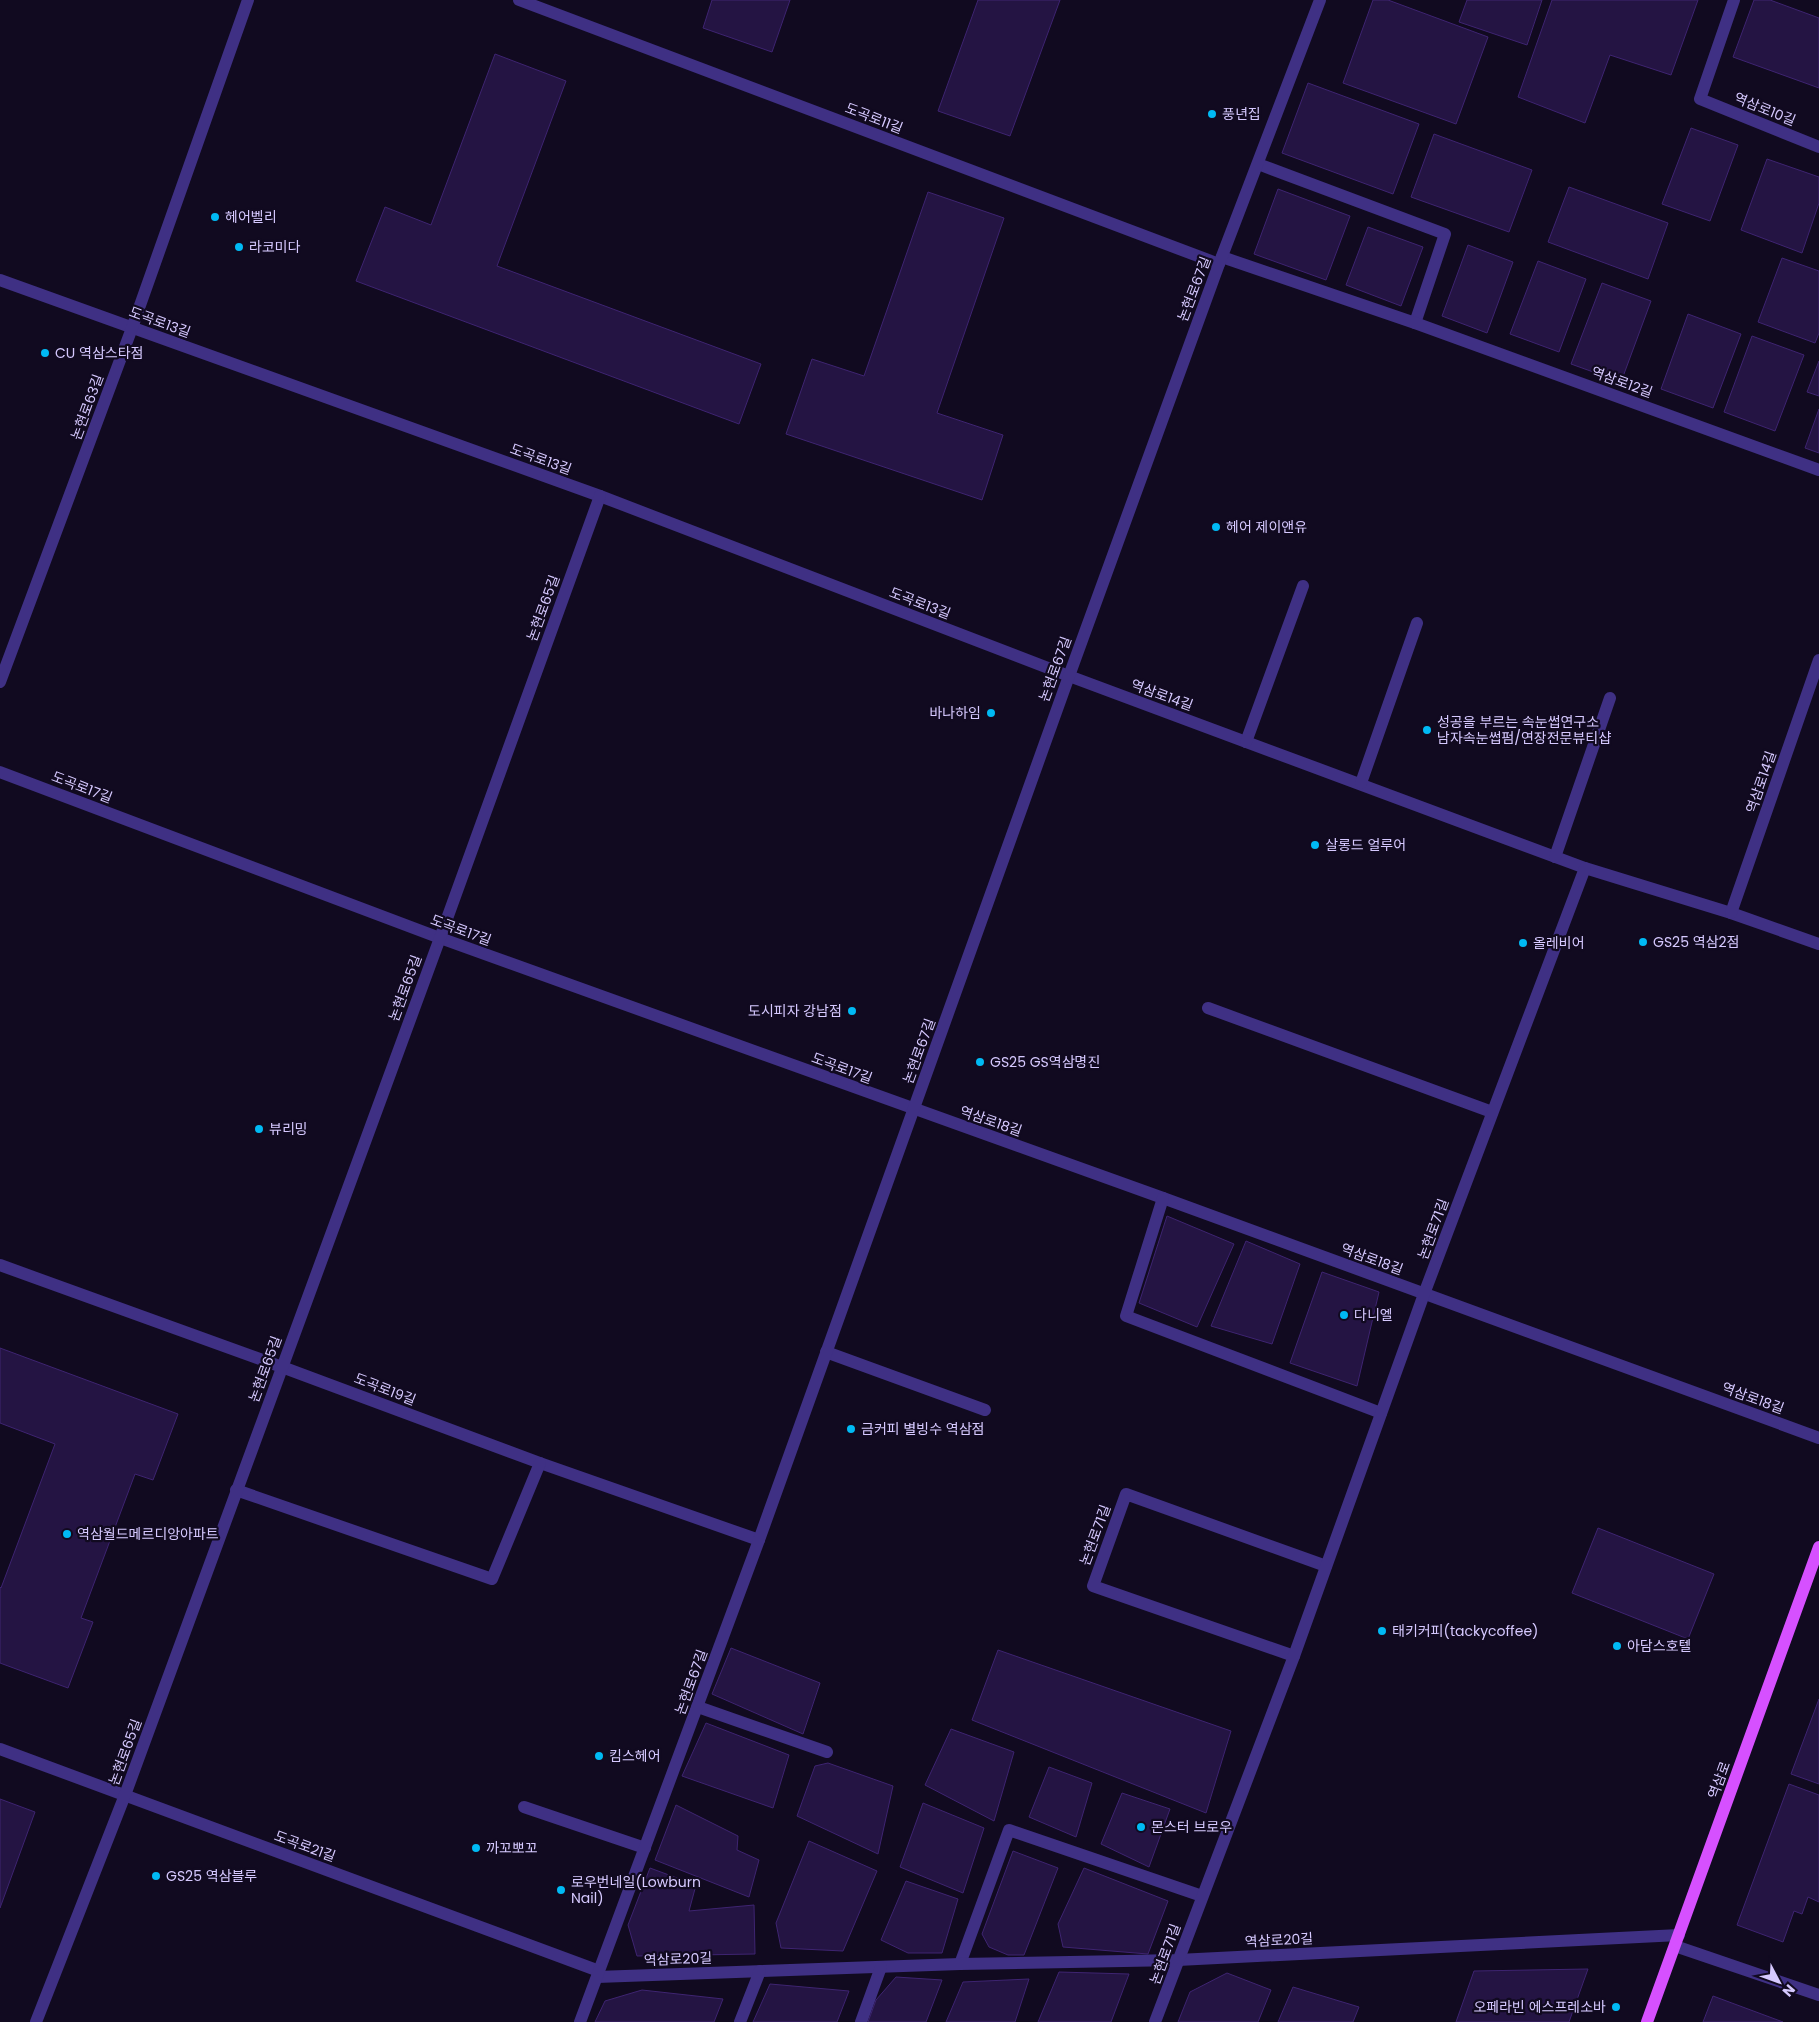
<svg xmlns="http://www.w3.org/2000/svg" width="1819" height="2022" viewBox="0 0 1819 2022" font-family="Poppins,'Noto Sans KR',sans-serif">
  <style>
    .building { fill: #241443; stroke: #3e2471 }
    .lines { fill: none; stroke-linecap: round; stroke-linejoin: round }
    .minor { stroke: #3f3084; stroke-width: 12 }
    .major { stroke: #d650ff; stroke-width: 12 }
    .poi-dot { fill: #00baf4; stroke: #110a20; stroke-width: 2 }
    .labels { text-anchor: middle; stroke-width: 4.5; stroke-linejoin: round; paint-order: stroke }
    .street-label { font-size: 14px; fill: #d6c9ff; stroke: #110a20 }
    .poi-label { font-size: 14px; fill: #d6c9ff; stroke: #110a20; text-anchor: start }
  </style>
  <rect width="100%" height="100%" fill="#110a20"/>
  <!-- building -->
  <g class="building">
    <path d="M712,0H790L772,52L703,28Z"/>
    <path d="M978,0H1060L1010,136L938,111Z"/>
    <path d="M1373,0H1388L1488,37L1456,124L1343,83Z"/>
    <path d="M1467,0H1542L1527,45L1459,22Z"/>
    <path d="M1552,0H1698L1671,75L1610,55L1585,123L1518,97Z"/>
    <path d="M1754,0H1770L1819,18V88L1733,57Z"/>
    <path d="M495,54L566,81L497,266L761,364L739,424L356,281L385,207L431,225Z"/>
    <path d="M1308,83L1419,124L1393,194L1282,153Z"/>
    <path d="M1691,128L1738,145L1710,221L1662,204Z"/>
    <path d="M1434,134L1532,170L1509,232L1411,197Z"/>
    <path d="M1767,159L1819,177V203L1802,253L1741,230Z"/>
    <path d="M1569,187L1668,223L1648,279L1548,242Z"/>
    <path d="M1278,189L1350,216L1326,280L1254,254Z"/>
    <path d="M928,192L1004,218L937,413L1003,435L982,500L786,434L812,359L864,376Z"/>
    <path d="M1368,227L1423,247L1401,306L1346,285Z"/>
    <path d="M1468,245L1513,262L1487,333L1442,316Z"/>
    <path d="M1782,258L1819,271V333L1815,343L1758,322Z"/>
    <path d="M1538,261L1586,279L1559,352L1510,334Z"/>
    <path d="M1602,283L1651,301L1621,382L1571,364Z"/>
    <path d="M1688,314L1741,334L1713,408L1661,389Z"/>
    <path d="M1752,336L1804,355L1775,431L1724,412Z"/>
    <path d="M1819,361V396L1807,392Z"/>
    <path d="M1819,409V453L1805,448Z"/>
    <path d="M1167,1216L1234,1244L1197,1327L1139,1303Z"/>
    <path d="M1246,1241L1300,1264L1272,1344L1211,1326Z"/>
    <path d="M1322,1272L1379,1292L1357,1386L1290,1363Z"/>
    <path d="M0,1348L178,1414L153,1480L135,1474L81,1618L93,1622L68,1688L0,1663V1587L1,1588L55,1444L0,1423Z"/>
    <path d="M1598,1528L1714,1574L1688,1639L1572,1593Z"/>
    <path d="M731,1648L820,1683L803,1734L712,1694Z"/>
    <path d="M998,1650L1231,1731L1206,1813L972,1720Z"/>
    <path d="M1819,1699V1784L1791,1774Z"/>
    <path d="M706,1723L789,1755L773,1808L682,1776Z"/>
    <path d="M951,1729L1014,1752L994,1821L925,1785Z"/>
    <path d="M828,1763L893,1786L878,1854L797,1816L815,1766Z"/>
    <path d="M1049,1767L1092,1783L1076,1837L1029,1817Z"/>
    <path d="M1789,1784L1819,1795V1902L1808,1897L1802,1914L1794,1911L1783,1942L1737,1925Z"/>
    <path d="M1122,1793L1170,1809L1149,1867L1101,1844Z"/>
    <path d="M0,1799L35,1812L0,1908Z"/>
    <path d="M923,1803L984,1828L963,1893L900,1867Z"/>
    <path d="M676,1805L738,1836L737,1850L759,1860L749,1897L655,1860Z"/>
    <path d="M809,1841L877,1871L843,1951L781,1948L776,1923Z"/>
    <path d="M1013,1851L1058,1868L1024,1955H1008L989,1947L982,1934Z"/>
    <path d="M650,1868L696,1885L689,1911L754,1905L755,1954L637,1956L628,1925Z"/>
    <path d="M1084,1868L1168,1901L1148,1954L1063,1947L1058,1924Z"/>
    <path d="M906,1881L958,1899L942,1953H908L881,1940Z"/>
    <path d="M1588,1969L1569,2022H1456L1474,1971Z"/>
    <path d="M1059,1972L1129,1974L1111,2022H1038Z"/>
    <path d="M1227,1973L1271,1990L1258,2022H1178L1190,1992Z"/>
    <path d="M896,1977L942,1980L926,2022H868L876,2000Z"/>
    <path d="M1029,1979L1015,2022H946L963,1982Z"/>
    <path d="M770,1984L849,1991L837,2022H753Z"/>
    <path d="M1293,1987L1359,2007L1353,2022H1278Z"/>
    <path d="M642,1990L723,1999L714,2022H595L605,2001Z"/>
    <path d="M1713,1996L1783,2022H1703Z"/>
  </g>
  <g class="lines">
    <!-- minor -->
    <g class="minor">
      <path d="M519,0L1219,264"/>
      <path d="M1734,0L1700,99L1819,147"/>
      <path d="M1258,164L1445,234L1415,323"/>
      <path d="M1222,257L1415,323L1819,470"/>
      <path d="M0,280L600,496L1069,676L1585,868L1731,913L1819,944"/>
      <path d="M0,682L132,328L248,0"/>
      <path d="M1246,742L1303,586"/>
      <path d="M0,772L440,938L1163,1198L1819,1438"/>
      <path d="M1361,783L1417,623"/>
      <path d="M1555,857L1610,698"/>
      <path d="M1731,913L1819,660"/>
      <path d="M1208,1008L1492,1112"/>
      <path d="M1163,1198L1126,1316L1381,1413"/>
      <path d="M0,1265L282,1367L540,1463L759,1540"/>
      <path d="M826,1352L985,1410"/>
      <path d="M236,1490L492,1579L540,1463"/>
      <path d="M1294,1656L1093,1586L1126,1494L1326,1566"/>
      <path d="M698,1707L827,1752"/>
      <path d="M0,1749L599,1971"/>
      <path d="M524,1807L645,1848"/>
      <path d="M1675,1946L1819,1995"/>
      <path d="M960,1964L1009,1830L1202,1896"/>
      <path d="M597,1977L960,1964L1178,1960L1679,1935"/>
      <path d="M36,2022L125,1795L440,938L600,496"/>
      <path d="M580,2022L759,1540L1069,676L1219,264L1320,0"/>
      <path d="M740,2022L760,1971"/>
      <path d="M861,2022L881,1967"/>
      <path d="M1155,2022L1294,1656L1424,1294L1585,868"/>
    </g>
    <!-- major -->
    <path class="major" d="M1647,2022L1819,1547"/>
  </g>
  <!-- markers -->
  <g class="poi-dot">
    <circle cx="1212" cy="114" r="5"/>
    <circle cx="215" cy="217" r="5"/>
    <circle cx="239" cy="247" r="5"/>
    <circle cx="45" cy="353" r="5"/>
    <circle cx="1216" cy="527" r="5"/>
    <circle cx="991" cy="713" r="5"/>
    <circle cx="1427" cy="730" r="5"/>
    <circle cx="1315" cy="845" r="5"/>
    <circle cx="1643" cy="942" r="5"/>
    <circle cx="1523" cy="943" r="5"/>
    <circle cx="852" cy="1011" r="5"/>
    <circle cx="980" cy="1062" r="5"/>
    <circle cx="259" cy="1129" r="5"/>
    <circle cx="1344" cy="1315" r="5"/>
    <circle cx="851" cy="1429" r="5"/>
    <circle cx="67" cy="1534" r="5"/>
    <circle cx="1382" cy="1631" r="5"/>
    <circle cx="1617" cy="1646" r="5"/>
    <circle cx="599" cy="1756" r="5"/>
    <circle cx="1141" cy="1827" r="5"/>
    <circle cx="476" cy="1848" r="5"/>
    <circle cx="156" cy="1876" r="5"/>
    <circle cx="561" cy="1890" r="5"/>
    <circle cx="1616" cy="2007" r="5"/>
  </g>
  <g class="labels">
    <!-- street labels -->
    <g class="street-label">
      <text transform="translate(1765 109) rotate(22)" y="5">역삼로10길</text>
      <text transform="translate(874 118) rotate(21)" y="5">도곡로11길</text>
      <text transform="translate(1194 289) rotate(-69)" y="5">논현로67길</text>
      <text transform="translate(160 322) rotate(20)" y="5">도곡로13길</text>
      <text transform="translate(1622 382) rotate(20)" y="5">역삼로12길</text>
      <text transform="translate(87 407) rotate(-70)" y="5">논현로63길</text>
      <text transform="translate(541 459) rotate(20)" y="5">도곡로13길</text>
      <text transform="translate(920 603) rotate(21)" y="5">도곡로13길</text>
      <text transform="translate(543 608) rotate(-70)" y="5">논현로65길</text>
      <text transform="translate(1055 669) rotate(-70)" y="5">논현로67길</text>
      <text transform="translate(1162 695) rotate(20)" y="5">역삼로14길</text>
      <text transform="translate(1761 782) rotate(-71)" y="5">역삼로14길</text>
      <text transform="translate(82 787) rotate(21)" y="5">도곡로17길</text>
      <text transform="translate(461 930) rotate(20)" y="5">도곡로17길</text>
      <text transform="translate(405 988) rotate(-70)" y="5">논현로65길</text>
      <text transform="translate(919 1051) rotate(-70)" y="5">논현로67길</text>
      <text transform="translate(842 1068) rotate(20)" y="5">도곡로17길</text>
      <text transform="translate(991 1121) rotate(19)" y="5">역삼로18길</text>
      <text transform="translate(1433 1229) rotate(-70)" y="5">논현로71길</text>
      <text transform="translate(1372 1259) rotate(20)" y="5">역삼로18길</text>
      <text transform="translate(265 1369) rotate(-70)" y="5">논현로65길</text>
      <text transform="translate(385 1389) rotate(21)" y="5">도곡로19길</text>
      <text transform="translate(1753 1398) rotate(20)" y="5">역삼로18길</text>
      <text transform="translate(1095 1535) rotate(-70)" y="5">논현로71길</text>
      <text transform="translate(691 1682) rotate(-70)" y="5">논현로67길</text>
      <text transform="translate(125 1752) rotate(-70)" y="5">논현로65길</text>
      <text transform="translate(1719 1780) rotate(-70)" y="5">역삼로</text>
      <text transform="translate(305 1846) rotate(20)" y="5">도곡로21길</text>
      <text transform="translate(1279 1940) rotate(-3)" y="5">역삼로20길</text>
      <text transform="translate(1165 1954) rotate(-70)" y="5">논현로71길</text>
      <text transform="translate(678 1959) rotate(-2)" y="5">역삼로20길</text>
    </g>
    <!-- poi labels -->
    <g class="poi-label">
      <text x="1222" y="119">풍년집</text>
      <text x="225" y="222">헤어벨리</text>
      <text x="249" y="252">라코미다</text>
      <text x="55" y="358">CU 역삼스타점</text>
      <text x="1226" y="532">헤어 제이앤유</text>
      <text x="981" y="718" text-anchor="end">바나하임</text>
      <text x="1437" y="727">성공을 부르는 속눈썹연구소<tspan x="1437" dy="16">남자속눈썹펌/연장전문뷰티샵</tspan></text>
      <text x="1325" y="850">살롱드 얼루어</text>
      <text x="1653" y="947">GS25 역삼2점</text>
      <text x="1533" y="948">올레비어</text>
      <text x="842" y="1016" text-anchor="end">도시피자 강남점</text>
      <text x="990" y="1067">GS25 GS역삼명진</text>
      <text x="269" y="1134">뷰리밍</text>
      <text x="1354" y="1320">다니엘</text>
      <text x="861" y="1434">금커피 별빙수 역삼점</text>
      <text x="77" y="1539">역삼월드메르디앙아파트</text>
      <text x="1392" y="1636">태키커피(tackycoffee)</text>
      <text x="1627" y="1651">아담스호텔</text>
      <text x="609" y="1761">킴스헤어</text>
      <text x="1151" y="1832">몬스터 브로우</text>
      <text x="486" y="1853">까꼬뽀꼬</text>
      <text x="166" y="1881">GS25 역삼블루</text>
      <text x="571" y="1887">로우번네일(Lowburn<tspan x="571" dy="16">Nail)</tspan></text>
      <text x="1606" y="2012" text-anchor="end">오페라빈 에스프레소바</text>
    </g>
  </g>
  <!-- north arrow -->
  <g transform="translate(1779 1982) rotate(131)" stroke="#110a20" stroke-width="4" paint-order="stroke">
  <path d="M0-4L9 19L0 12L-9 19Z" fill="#d6c9ff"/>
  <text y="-8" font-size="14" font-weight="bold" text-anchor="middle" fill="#d6c9ff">N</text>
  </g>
</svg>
